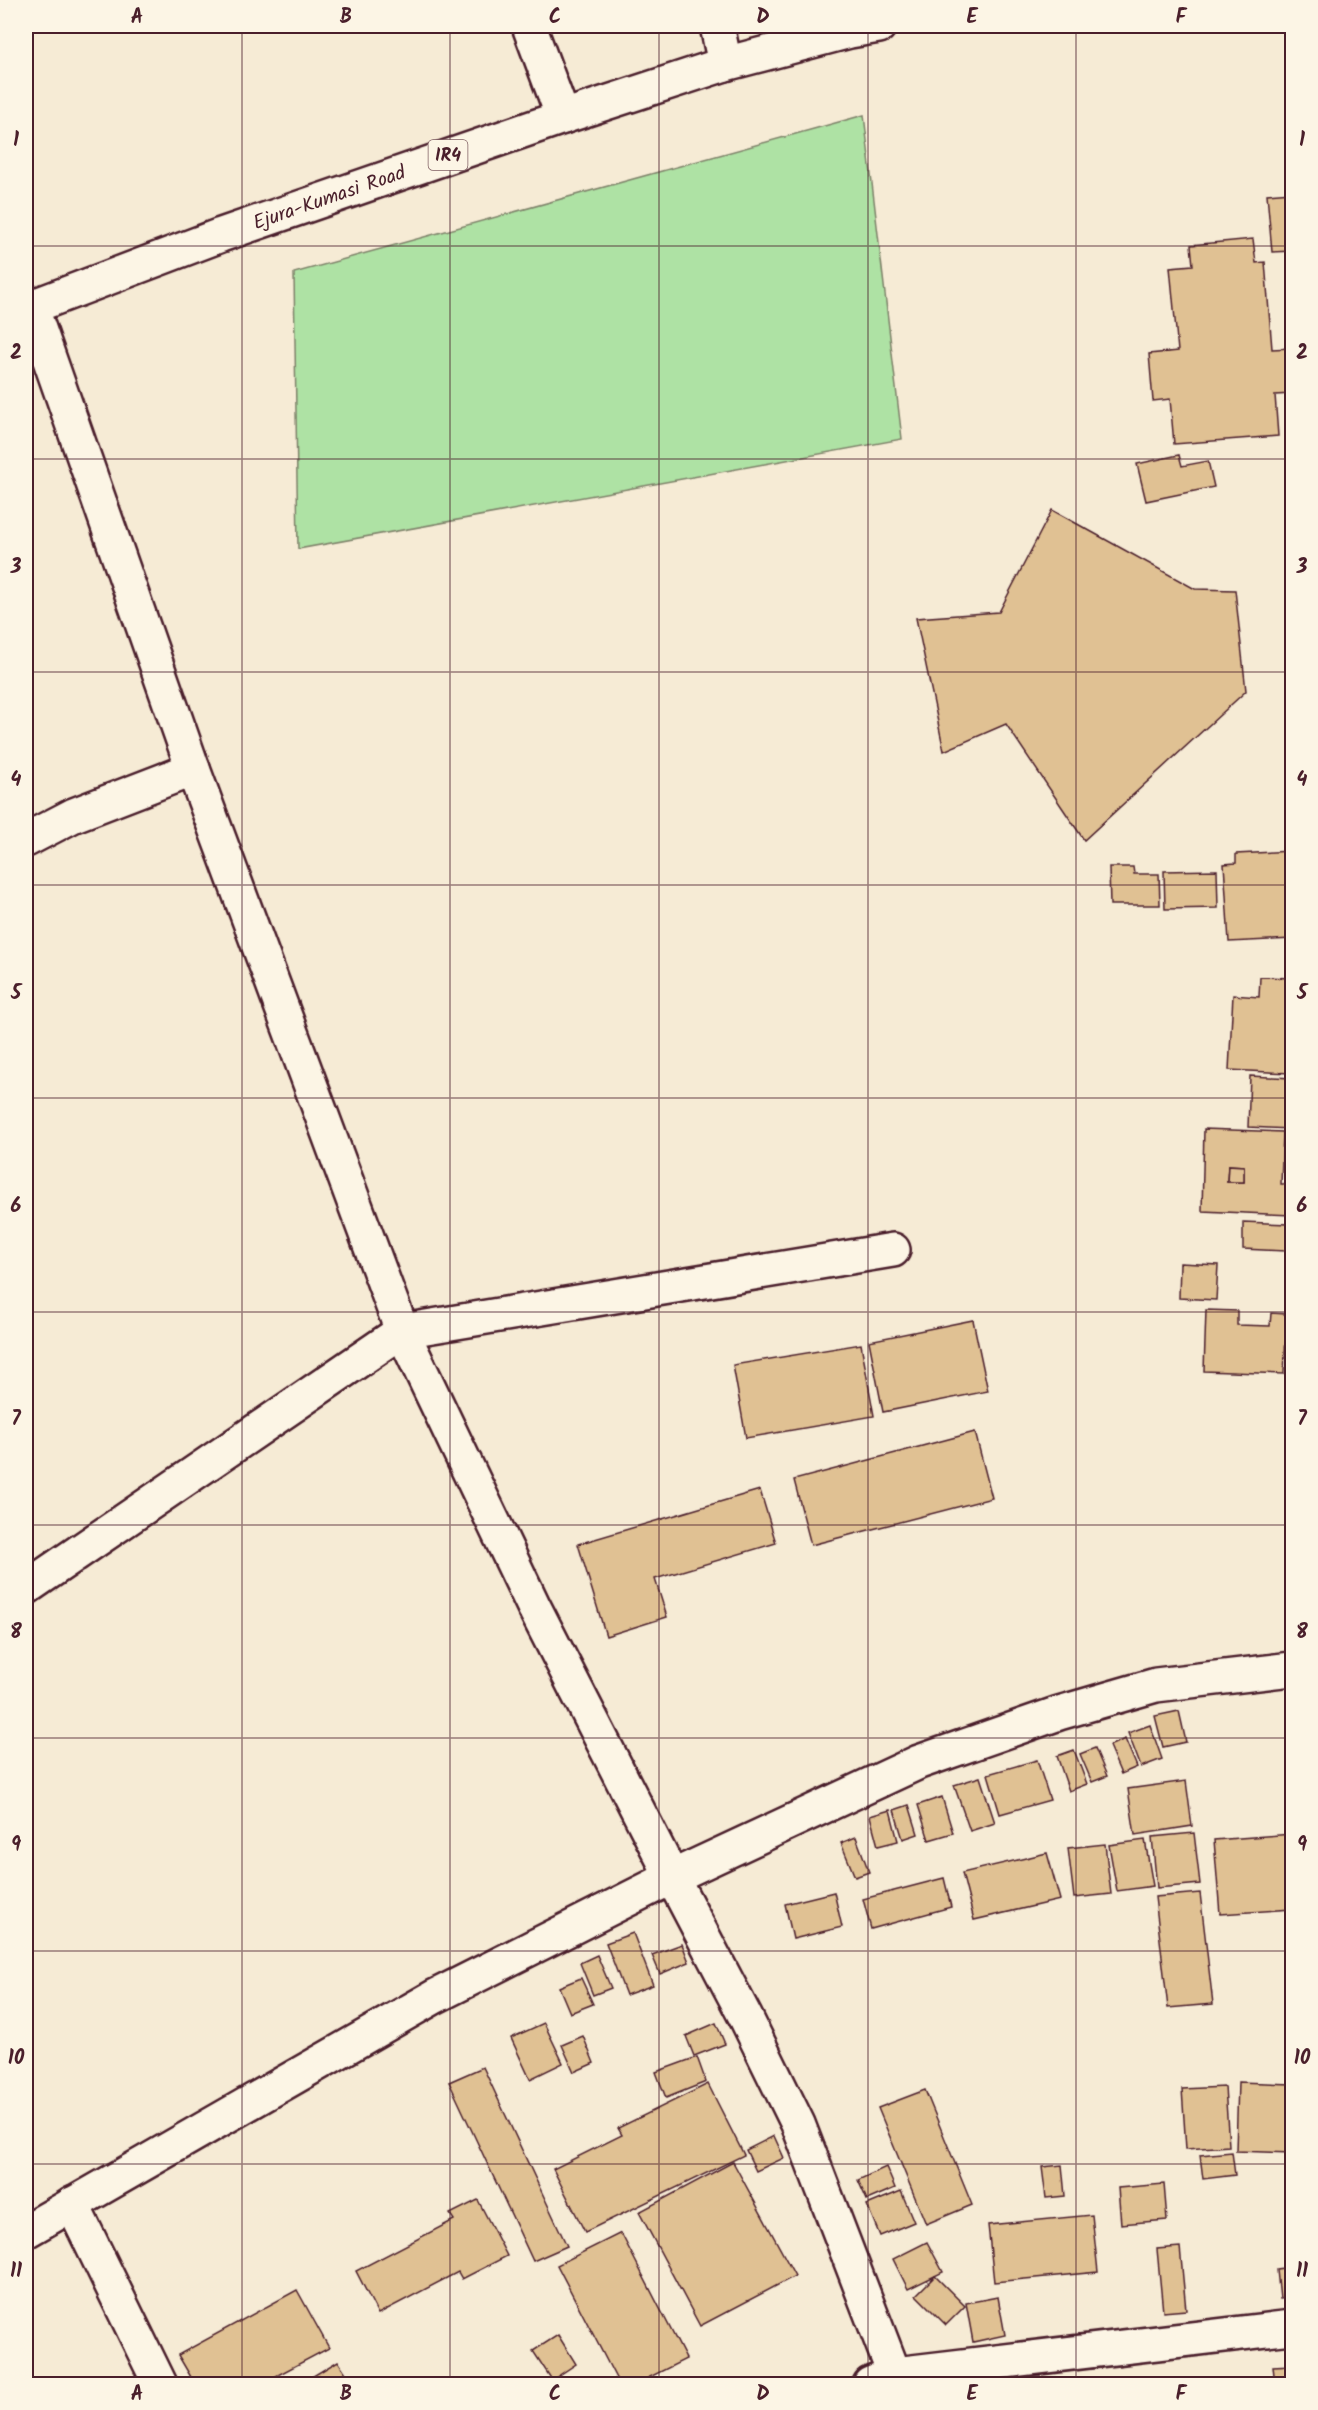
<svg xmlns="http://www.w3.org/2000/svg" width="1318" height="2410" viewBox="0 0 1318 2410" font-family="Kalam,sans-serif">
  <style>
    .green { fill: #aee2a4; stroke: #7c8068; stroke-width: 1.5 }
    .building { fill: #e0c193; stroke: #4a1f2b; stroke-width: 1.5; fill-rule: evenodd }
    .lines { fill: none; stroke-linecap: round; stroke-linejoin: round }
    .minor-casing { stroke: #4a1f2b; stroke-width: 38 }
    .major-casing { stroke: #4a1f2b; stroke-width: 38 }
    .minor { stroke: #fcf5e5; stroke-width: 33 }
    .major { stroke: #fcf5e5; stroke-width: 33 }
    .grid { fill: none; stroke: #4a1f2b; stroke-width: 1.5; stroke-opacity: 0.55 }
    .labels { text-anchor: middle; stroke-width: 4.5; stroke-linejoin: round; paint-order: stroke }
    .shield { fill: #fcf5e5; stroke: #7f5f63; stroke-width: 1.5 }
    .shield-label { font-size: 18px; font-weight: bold; fill: #4a1f2b }
    .street-label { font-size: 20px; fill: #4a1f2b; stroke: #fcf5e5 }
    .neatline { fill: none; stroke: #4a1f2b; stroke-width: 2 }
    .grid-label { font-size: 20px; text-anchor: middle; font-weight: bold; fill: #4a1f2b }
  </style>
  <rect width="100%" height="100%" fill="#f6ebd5"/>
  <filter id="ink" filterUnits="userSpaceOnUse"><feTurbulence type="fractalNoise" baseFrequency=".0167" numOctaves="2"/><feDisplacementMap in="SourceGraphic" scale="12" xChannelSelector="R" yChannelSelector="G"/><feConvolveMatrix kernelMatrix="1 2 1 2 8 2 1 2 1" color-interpolation-filters="sRGB"/></filter>
  <g filter="url(#ink)">
    <!-- green -->
    <path class="green" d="M864,115L902,439L298,549L294,273Z"/>
    <!-- building -->
    <g class="building">
      <path d="M1291,192L1292,251L1272,252L1267,194Z"/>
      <path d="M1253,239L1256,263L1265,262L1272,349L1291,348L1292,394L1275,395L1278,436L1174,444L1170,399L1153,401L1149,354L1178,351L1170,267L1193,265L1191,245Z"/>
      <path d="M1179,455L1182,466L1208,461L1214,487L1146,501L1137,464Z"/>
      <path d="M1052,510L1195,589L1235,590L1246,691L1084,840L1006,724L944,751L916,618L999,612Z"/>
      <path d="M1292,851V939L1229,942L1224,864L1236,863V854Z"/>
      <path d="M1109,867H1133L1134,874H1159L1160,905H1110Z"/>
      <path d="M1217,870L1218,908L1165,909L1164,871Z"/>
      <path d="M1260,977L1292,978L1291,1073L1229,1070L1233,995L1259,997Z"/>
      <path d="M1250,1076L1292,1078L1291,1129L1248,1127Z"/>
      <path d="M1204,1129L1283,1132L1281,1184H1292V1215L1202,1211ZM1228,1165L1244,1166V1182H1227Z"/>
      <path d="M1228,1165L1244,1166V1182H1227Z"/>
      <path d="M1243,1222L1288,1224L1287,1251L1243,1249Z"/>
      <path d="M1180,1263L1218,1265L1216,1300L1179,1298Z"/>
      <path d="M1206,1310L1237,1311V1325L1270,1326L1271,1313L1287,1314L1284,1374L1204,1371Z"/>
      <path d="M973,1320L988,1391L883,1412L869,1341Z"/>
      <path d="M861,1344L874,1416L746,1438L733,1365Z"/>
      <path d="M975,1432L992,1498L811,1545L794,1480Z"/>
      <path d="M760,1490L776,1543L655,1579L667,1617L606,1636L578,1544Z"/>
      <path d="M1179,1711L1186,1742L1163,1747L1155,1716Z"/>
      <path d="M1150,1725L1162,1759L1141,1767L1128,1733Z"/>
      <path d="M1125,1739L1137,1767L1121,1774L1109,1746Z"/>
      <path d="M1095,1748L1107,1776L1092,1782L1080,1754Z"/>
      <path d="M1074,1750L1087,1784L1069,1791L1057,1756Z"/>
      <path d="M1037,1760L1050,1800L1000,1814L988,1774Z"/>
      <path d="M980,1777L995,1823L970,1831L954,1785Z"/>
      <path d="M1186,1781L1192,1826L1135,1835L1128,1789Z"/>
      <path d="M942,1797L953,1833L929,1840L918,1805Z"/>
      <path d="M909,1805L918,1834L903,1839L894,1810Z"/>
      <path d="M890,1810L898,1841L878,1846L870,1816Z"/>
      <path d="M1194,1833L1200,1884L1157,1888L1152,1837Z"/>
      <path d="M1292,1834V1909L1220,1914L1214,1840Z"/>
      <path d="M856,1837L869,1872L855,1877L841,1843Z"/>
      <path d="M1145,1840L1153,1886L1117,1891L1109,1845Z"/>
      <path d="M1105,1844L1111,1894L1074,1898L1068,1848Z"/>
      <path d="M1047,1853L1060,1900L974,1920L962,1873Z"/>
      <path d="M944,1878L951,1907L871,1929L863,1899Z"/>
      <path d="M834,1892L842,1927L793,1939L785,1904Z"/>
      <path d="M1200,1893L1213,2004L1168,2008L1155,1897Z"/>
      <path d="M633,1933L653,1985L626,1995L606,1943Z"/>
      <path d="M682,1944L689,1962L660,1974L652,1955Z"/>
      <path d="M597,1955L611,1988L593,1995L580,1963Z"/>
      <path d="M581,1978L593,2004L570,2013L559,1987Z"/>
      <path d="M544,2023L563,2063L530,2079L511,2038Z"/>
      <path d="M716,2023L725,2044L694,2056L686,2036Z"/>
      <path d="M583,2036L594,2063L574,2072L562,2045Z"/>
      <path d="M697,2057L706,2082L666,2098L656,2072Z"/>
      <path d="M483,2067L567,2246L533,2261L449,2082Z"/>
      <path d="M1238,2082L1292,2084V2153L1236,2151Z"/>
      <path d="M708,2084L744,2155L585,2232L553,2169L622,2135L618,2128Z"/>
      <path d="M1225,2087L1229,2146L1186,2149L1182,2089Z"/>
      <path d="M925,2090L972,2205L926,2224L878,2108Z"/>
      <path d="M774,2136L784,2158L756,2171L746,2150Z"/>
      <path d="M1232,2152L1235,2175L1203,2179L1200,2155Z"/>
      <path d="M733,2162L795,2276L700,2326L639,2212Z"/>
      <path d="M1062,2165L1065,2196L1046,2198L1042,2167Z"/>
      <path d="M886,2167L895,2188L867,2200L858,2180Z"/>
      <path d="M1164,2184L1167,2220L1121,2224L1118,2188Z"/>
      <path d="M901,2191L914,2222L880,2236L867,2205Z"/>
      <path d="M478,2200L507,2256L462,2279L458,2272L378,2314L356,2271L454,2220L450,2214Z"/>
      <path d="M1092,2215L1098,2272L994,2282L988,2225Z"/>
      <path d="M621,2233L686,2359L636,2384H619L557,2265Z"/>
      <path d="M927,2242L943,2272L908,2289L893,2259Z"/>
      <path d="M1180,2247L1186,2310L1163,2312L1157,2249Z"/>
      <path d="M1292,2268V2298L1280,2299L1277,2270Z"/>
      <path d="M935,2276L965,2306L946,2325L916,2295Z"/>
      <path d="M297,2290L329,2348L261,2384H195L178,2355Z"/>
      <path d="M998,2297L1005,2335L973,2342L966,2303Z"/>
      <path d="M558,2335L576,2364L552,2380L533,2351Z"/>
      <path d="M338,2361L353,2384H300Z"/>
      <path d="M1292,2365V2384H1275L1273,2366Z"/>
    </g>
    <g class="lines">
      <!-- minor casing -->
      <g class="minor-casing">
        <g id="minor">
          <path d="M529,26L563,117"/>
          <path d="M717,26L725,64"/>
          <path d="M31,306L193,769L402,1331L534,1607L672,1877L746,2018L798,2124L898,2384"/>
          <path d="M26,840L74,815L193,769"/>
          <path d="M26,1588L402,1331L893,1250"/>
          <path d="M72,2204L160,2384"/>
          <path d="M26,2231L434,1997L672,1877L919,1762L1059,1713L1156,1685L1292,1669"/>
          <path d="M870,2384L895,2374L1292,2327"/>
        </g>
      </g>
      <!-- major casing -->
      <g class="major-casing">
        <path id="major" d="M26,309L221,235L563,117L725,64L850,31L879,26"/>
      </g>
      <!-- minor -->
      <use href="#minor" class="minor"/>
      <!-- major -->
      <use href="#major" class="major"/>
    </g>
  </g>
  <!-- grid -->
  <path class="grid" d="M242,26V2384M450,26V2384M659,26V2384M868,26V2384M1076,26V2384M26,246H1292M26,459H1292M26,672H1292M26,885H1292M26,1098H1292M26,1312H1292M26,1525H1292M26,1738H1292M26,1951H1292M26,2164H1292"/>
  <g class="labels">
    <!-- shield labels -->
    <rect class="shield" x="428.5" y="140" width="39" height="30" rx="4.5"/>
    <g class="shield-label">
      <text x="448" y="161">IR4</text>
    </g>
    <!-- street labels -->
    <g class="street-label">
      <text transform="translate(329 197) rotate(-19)" y="7">Ejura-Kumasi Road</text>
    </g>
  </g>
  <!-- margin -->
  <rect width="1318" height="2410" fill="none" stroke="#fcf5e5" stroke-width="66"/>
  <rect x="33" y="33" width="1252" height="2344" class="neatline"/>
  <g class="grid-label">
    <text x="137" y="23">A</text>
    <text x="346" y="23">B</text>
    <text x="555" y="23">C</text>
    <text x="763" y="23">D</text>
    <text x="972" y="23">E</text>
    <text x="1181" y="23">F</text>
    <text x="16" y="146">1</text>
    <text x="1302" y="146">1</text>
    <text x="16" y="359">2</text>
    <text x="1302" y="359">2</text>
    <text x="16" y="573">3</text>
    <text x="1302" y="573">3</text>
    <text x="16" y="786">4</text>
    <text x="1302" y="786">4</text>
    <text x="16" y="999">5</text>
    <text x="1302" y="999">5</text>
    <text x="16" y="1212">6</text>
    <text x="1302" y="1212">6</text>
    <text x="16" y="1425">7</text>
    <text x="1302" y="1425">7</text>
    <text x="16" y="1638">8</text>
    <text x="1302" y="1638">8</text>
    <text x="16" y="1851">9</text>
    <text x="1302" y="1851">9</text>
    <text x="16" y="2064">10</text>
    <text x="1302" y="2064">10</text>
    <text x="16" y="2277">11</text>
    <text x="1302" y="2277">11</text>
    <text x="137" y="2400">A</text>
    <text x="346" y="2400">B</text>
    <text x="555" y="2400">C</text>
    <text x="763" y="2400">D</text>
    <text x="972" y="2400">E</text>
    <text x="1181" y="2400">F</text>
  </g>
</svg>
